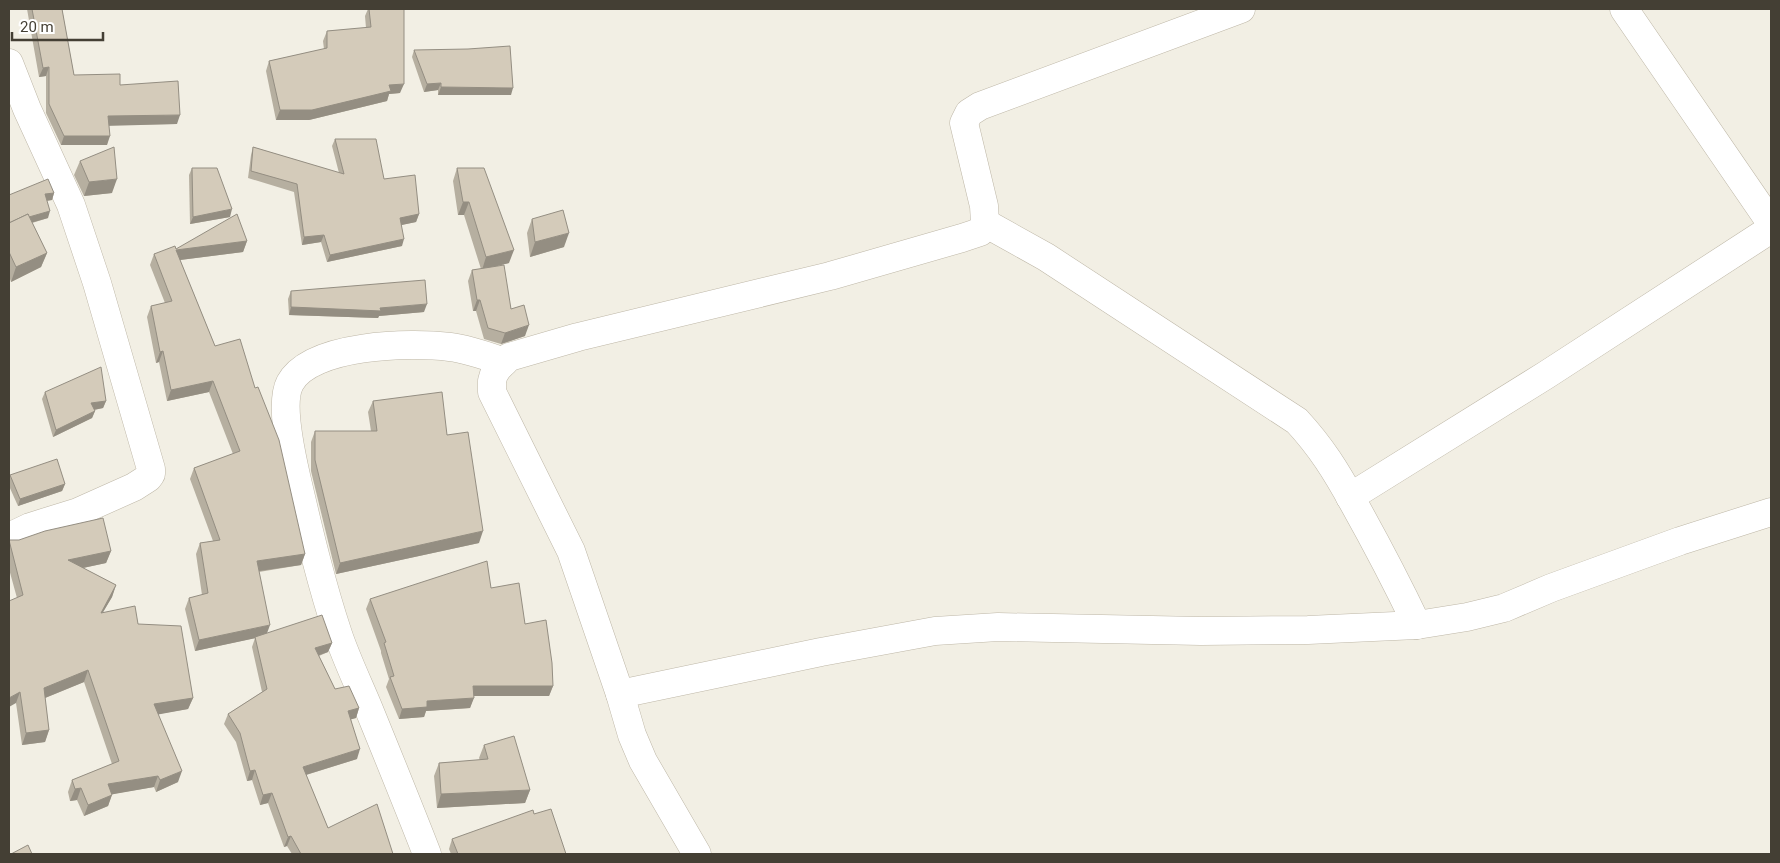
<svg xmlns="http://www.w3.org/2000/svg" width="1780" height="863" viewBox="0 0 1780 863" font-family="Roboto,sans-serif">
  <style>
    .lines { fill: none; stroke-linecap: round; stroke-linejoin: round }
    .street-casing { stroke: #beb7a7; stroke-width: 29 }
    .street { stroke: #fff; stroke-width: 28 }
    .wall { fill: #b6afa0 }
    .shaded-wall { fill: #948e82 }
    .building { fill: #d4cbba; stroke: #948e82 }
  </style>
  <rect width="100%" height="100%" fill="#f2efe4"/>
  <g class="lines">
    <!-- street casing -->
    <g class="street-casing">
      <g id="street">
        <path d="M1624,9L1771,223"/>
        <path d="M9,63L27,109L71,205L97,283L151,469V474L148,478L134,487L78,512L30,527L9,537"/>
        <path d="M985,223L1046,257L1297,421C1321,447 1336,471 1353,502C1376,543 1397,583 1417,625"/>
        <path d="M1350,497L1546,375L1771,229"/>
        <path d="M620,694L821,652L935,631L998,627L1201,631L1308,630L1417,625L1467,617L1504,608L1551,588L1680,541L1771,512"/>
        <path d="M427,854C408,805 388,756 368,707C358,683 346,658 338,634C321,583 309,532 297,480C292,458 279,404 290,383C311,344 411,342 450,347C468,349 487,356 504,362"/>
        <path d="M697,854L643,761L632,735L620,694L571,551L492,392V381L494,374L498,368L509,357L578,337L830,276L962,238L980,232L985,223L984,206L964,123L969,113L980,106L1241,9"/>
      </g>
    </g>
    <!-- street -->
    <use href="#street" class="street"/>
  </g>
  <!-- wall -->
  <g class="wall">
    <path d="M27,9H62L74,75L120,85L177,124L109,125L107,145H61L46,113V76L39,77Z"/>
    <path d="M368,9H404L400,93L389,94L387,101L309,120H276L266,71L269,61L324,49L323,41L327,31L366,28L365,16Z"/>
    <path d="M414,50L511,95H438V90L424,92L412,57Z"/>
    <path d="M335,139L384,179L419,214L416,222L401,225L402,246L327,262L321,242L302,245L294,192L248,178L251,155L253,147L339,173L332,146Z"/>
    <path d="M80,161L112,193L84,196L74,175Z"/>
    <path d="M192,168L230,217L190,224L189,175Z"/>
    <path d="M457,168L509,263L496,266L511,309L525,336L501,344L484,339L476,311H473L468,281L472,270L481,269L464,215H458L453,181Z"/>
    <path d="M54,193L52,200L47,201L48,218L32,223L47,253L41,267L11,282L9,276V195Z"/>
    <path d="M532,219L564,247L530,257L527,233Z"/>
    <path d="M247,241L243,252L180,260L215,346L305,554L301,565L259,572L266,634L332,643L328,652L319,656L335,689L359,708L356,718L351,719L357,759L306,775L328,828L393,854H292L287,846L284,847L268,803L260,805L252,780L247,781L236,742L224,724L228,714L262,692L252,647L255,638L195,651L185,609L189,598L202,595L196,554L200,543L213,541L190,479L194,468L233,454L209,392L167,401L159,362L156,363L147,317L151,306L165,303L150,265L154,254L176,249Z"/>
    <path d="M291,291L424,312L379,316L378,318L289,315L288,299Z"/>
    <path d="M45,392L106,401L103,408L94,410L95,411L92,418L53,437L42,399Z"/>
    <path d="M373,401L447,435L479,543L336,574L311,471V442L315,431H371L368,412Z"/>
    <path d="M10,475L65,484L62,491L18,506L9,486V478Z"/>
    <path d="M9,540L111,551L106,563L83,568L116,585L112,597L103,612L138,624L193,698L188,709L158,714L178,782L156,792L154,787L112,794L108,806L84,816L77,800L70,801L68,792L72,780L112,764L84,682L45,698L49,730L45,742L22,745L16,703L17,598L9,569Z"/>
    <path d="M491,588L525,624L553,686L549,696H474L470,708L426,711L424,717L399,719L386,687L389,679L381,653V651L366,609L370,599Z"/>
    <path d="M484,745L530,790L525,803L437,808L434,776L439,763L480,760L479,758Z"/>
    <path d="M534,814L566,854H451L449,849L452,839Z"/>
  </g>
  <!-- shaded-wall -->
  <g class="shaded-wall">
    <path d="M49,67L46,76L39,77L43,68Z"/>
    <path d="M441,83L438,90L424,92L427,84Z"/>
    <path d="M404,84L400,93L389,94L387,101L309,120H276L280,110L389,85Z"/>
    <path d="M441,87L513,88L511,95H438Z"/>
    <path d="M180,115L177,124L104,126L108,116Z"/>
    <path d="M64,136H110L107,145H61Z"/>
    <path d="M117,179L112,193L84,196L89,182Z"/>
    <path d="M54,193L52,200L43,201L45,194Z"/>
    <path d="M463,202H469L464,215H458Z"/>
    <path d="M232,209L230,217L190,224L193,217Z"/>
    <path d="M50,211L48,218L9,229V223Z"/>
    <path d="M419,214L416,222L397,226L400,218Z"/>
    <path d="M569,233L564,247L530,257L535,242Z"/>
    <path d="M324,235L321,242L302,245L304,237Z"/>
    <path d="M404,239L402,246L327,262L330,255Z"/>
    <path d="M247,241L243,252L172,261L176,250Z"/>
    <path d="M514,250L509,263L482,270L486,257Z"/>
    <path d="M47,253L41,267L11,282L16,267Z"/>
    <path d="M477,300H480L476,311H473Z"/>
    <path d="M427,304L424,312L379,316L378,318L289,315L291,307L380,308Z"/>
    <path d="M529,325L525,336L501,344L505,333Z"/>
    <path d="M163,351L159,362L156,363L160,352Z"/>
    <path d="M213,381L209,392L167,401L171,390Z"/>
    <path d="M106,401L103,408L88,411L91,403Z"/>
    <path d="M95,411L92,418L53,437L56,430Z"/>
    <path d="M65,484L62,491L18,506L20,499Z"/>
    <path d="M483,531L479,543L336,574L340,563Z"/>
    <path d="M111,551L106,563L64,572L68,560Z"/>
    <path d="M305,554L301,565L253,572L257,561Z"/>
    <path d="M116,585L112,597L96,624L101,613Z"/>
    <path d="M270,625L266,636L195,651L199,640Z"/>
    <path d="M332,643L328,652L311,658L315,648Z"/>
    <path d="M88,670L84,682L40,700L44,688Z"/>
    <path d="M473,686H553L549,696H469Z"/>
    <path d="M20,692L16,703L9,707V698Z"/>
    <path d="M193,698L188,709L150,716L154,704Z"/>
    <path d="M474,698L470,708L426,711L424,717L399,719L402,709L427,701Z"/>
    <path d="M359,708L356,718L345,721L348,711Z"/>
    <path d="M49,730L45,742L22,745L26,733Z"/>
    <path d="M360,749L357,759L299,777L303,767Z"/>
    <path d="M255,770L252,780L247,781L250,771Z"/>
    <path d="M182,771L178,782L156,792L160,780Z"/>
    <path d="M158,776L154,787L103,796L108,784Z"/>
    <path d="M81,788L77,800L70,801L75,789Z"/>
    <path d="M530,790L525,803L437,808L441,794Z"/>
    <path d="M272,793L268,803L260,805L263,795Z"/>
    <path d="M112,795L108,806L84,816L88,805Z"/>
    <path d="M291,836L287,846L284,847L288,837Z"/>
  </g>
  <!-- building -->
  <g class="building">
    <path d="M32,9H62L74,75L120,74V85L178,81L180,115L108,116L110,136H64L49,104V67L43,68Z"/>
    <path d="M369,9H404V84L389,85L391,91L312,110H280L269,61L327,48V31L371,27Z"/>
    <path d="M510,46L513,88L441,87V83L427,84L414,50L468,49Z"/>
    <path d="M335,139H376L384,179L415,175L419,214L400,218L404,239L330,255L324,235L304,237L297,184L251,171L253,147L344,174Z"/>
    <path d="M114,147L117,179L89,182L80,161Z"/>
    <path d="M192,168H217L232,209L193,217Z"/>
    <path d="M457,168H484L514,250L486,257L469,202H463Z"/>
    <path d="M48,179L54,193L45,194L50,211L29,217L28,214L9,223V195Z"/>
    <path d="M563,210L569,233L535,242L532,219Z"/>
    <path d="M28,214L47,253L16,267L9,252V223Z"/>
    <path d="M237,214L247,241L176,250L215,346L240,339L255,388L258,387L279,440L305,554L257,561L270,625L199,640L189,598L208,593L200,543L220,540L194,468L240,451L213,381L171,390L163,351L160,352L151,306L172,301L154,254L175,246L176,249Z"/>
    <path d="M504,265L511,309L524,305L529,325L505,333L488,328L480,300H477L472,270Z"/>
    <path d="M425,280L427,304L380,308L381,311L291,307V291Z"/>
    <path d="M101,367L106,401L91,403L95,411L56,430L45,392Z"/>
    <path d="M442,392L447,435L468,432L483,531L340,563L315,460V431H377L373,401Z"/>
    <path d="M57,459L65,484L20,499L10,475Z"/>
    <path d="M103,518L111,551L68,560L116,585L101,613L135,606L138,624L181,626L193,698L154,704L182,771L160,780L158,776L108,784L112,795L88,805L81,788L75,789L72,780L119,761L88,670L44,688L49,730L26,733L20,692L9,698V601L23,595L9,540H19L45,531Z"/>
    <path d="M487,561L491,588L519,583L525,624L546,620L552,663L553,686H473L474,698L427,701V707L402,709L390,677L394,676L384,643L386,642L370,599Z"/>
    <path d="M322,615L332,643L315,648L335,689L349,686L359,708L348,711L360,749L303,767L328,828L377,804L393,854H301L291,836L288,837L272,793L263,795L255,770L250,771L240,733L228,714L267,689L255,637Z"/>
    <path d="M514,736L530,790L441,794L439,763L488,759L484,745Z"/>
    <path d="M551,809L566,854H458L452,839L533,810L534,814Z"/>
    <path d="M28,845L32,854H11Z"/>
  </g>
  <!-- border -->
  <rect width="1780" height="863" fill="none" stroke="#443f34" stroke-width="20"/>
  <!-- scale -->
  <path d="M12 32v8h91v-8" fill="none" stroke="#443f34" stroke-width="2.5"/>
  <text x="20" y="32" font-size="15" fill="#443f34" stroke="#ffffff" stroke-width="4" paint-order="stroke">20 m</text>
</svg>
